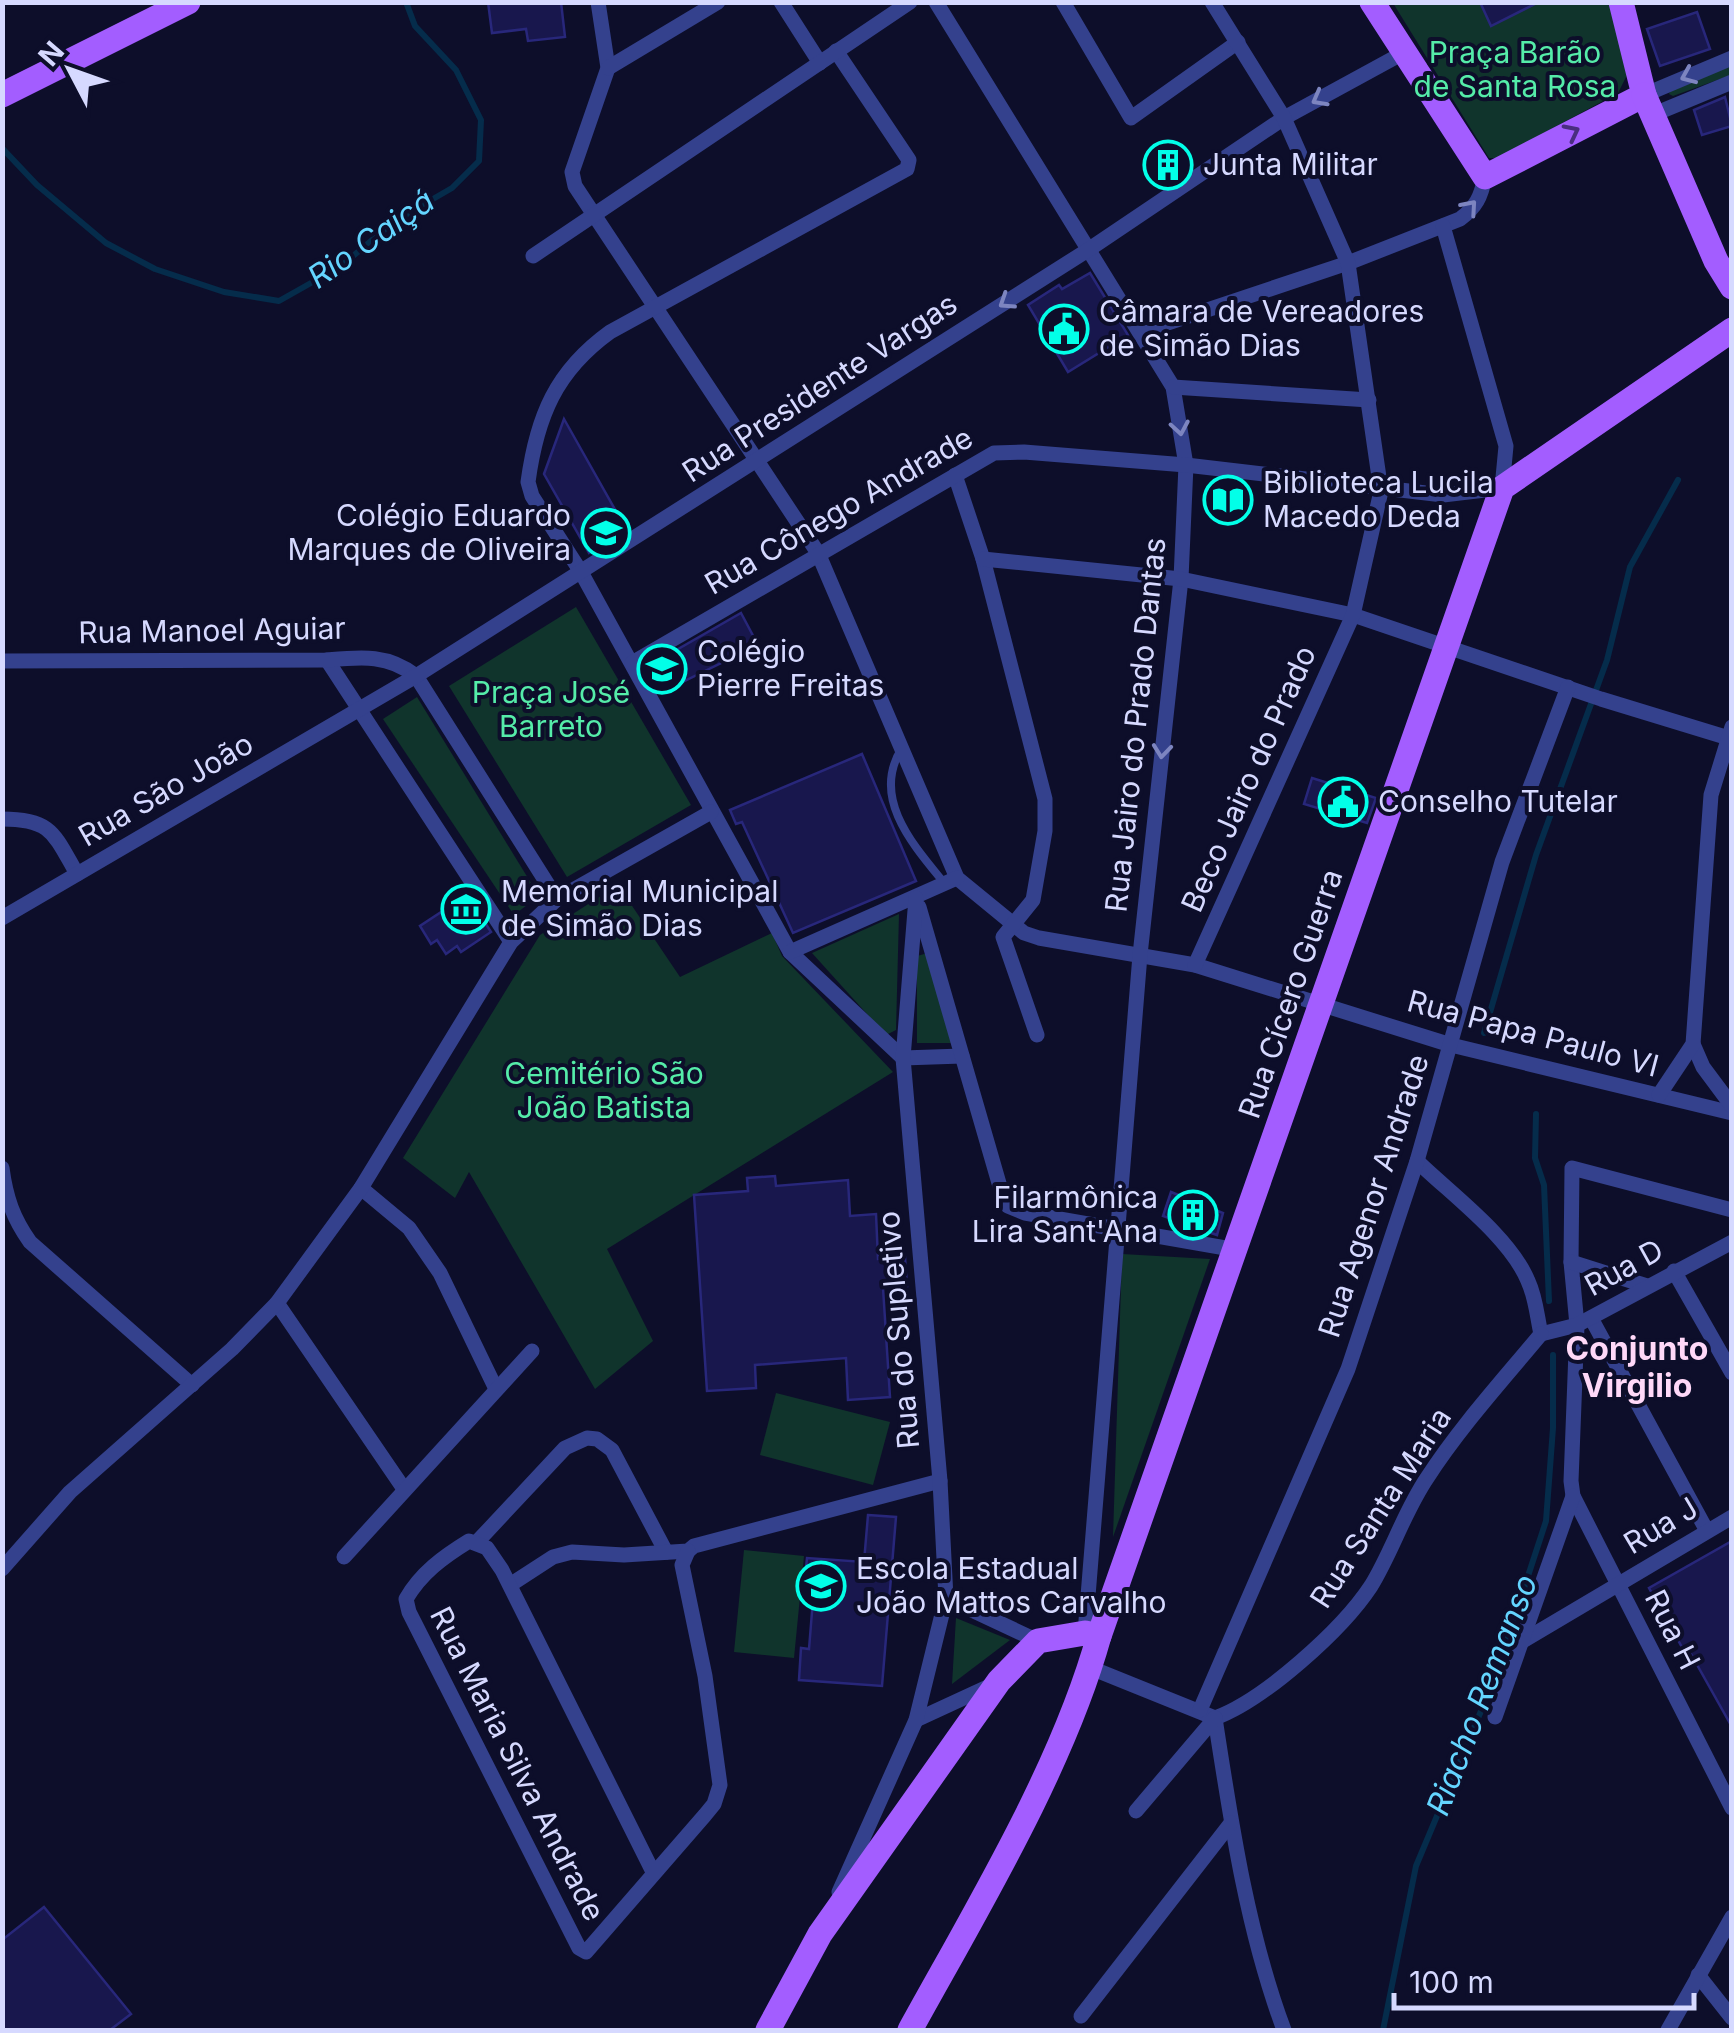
<svg xmlns="http://www.w3.org/2000/svg" width="1734" height="2033" viewBox="0 0 1734 2033" font-family="Inter,sans-serif">
  <style>
    .green { fill: #10342c }
    .lines { fill: none; stroke-linecap: round; stroke-linejoin: round }
    .stream { stroke: #052c4b; stroke-width: 6 }
    .building { fill: #18174d; stroke: #28277b; stroke-width: 2.5 }
    .lane { stroke: #34418d; stroke-width: 8 }
    .street { stroke: #34418d; stroke-width: 15 }
    .primary { stroke: #a35dff; stroke-width: 25 }
    .oneway { stroke: #7d85c0 }
    .oneway2 { stroke: #492e7f }
    .labels { text-anchor: middle; stroke-width: 8; stroke-linejoin: round; paint-order: stroke }
    .park-label { font-size: 30px; fill: #55eca9; stroke: #0d0e2a }
    .poi-label { font-size: 30px; fill: #d6d9ff; stroke: #0d0e2a; text-anchor: start }
    .street-label { font-size: 30px; fill: #d6d9ff; stroke: #0d0e2a }
    .water-label { font-size: 32px; font-style: italic; fill: #64d5ff; stroke: #0d0e2a }
    .neighbourhood-label { font-size: 32px; font-weight: bold; fill: #ffd8f8; stroke: #0d0e2a }
  </style>
  <rect width="100%" height="100%" fill="#0d0e2a"/>
  <!-- green -->
  <g class="green">
    <path d="M1393,3H1609L1627,75L1618,93L1497,158H1489Z"/>
    <path d="M1731,65V75L1673,96L1669,94L1671,90Z"/>
    <path d="M576,607L691,805L567,877L449,686Z"/>
    <path d="M417,697L539,896L514,915L383,719Z"/>
    <path d="M618,885L680,977L772,933L782,956L893,1072L607,1249L653,1341L595,1389L469,1172L455,1198L403,1158L540,935Z"/>
    <path d="M899,914L896,1030L886,1035L812,953Z"/>
    <path d="M928,953L951,1043H917V956Z"/>
    <path d="M1122,1254L1210,1259L1113,1537Z"/>
    <path d="M776,1393L890,1422L873,1485L760,1455Z"/>
    <path d="M744,1550L804,1556L794,1658L734,1652Z"/>
    <path d="M956,1618L1010,1640L952,1684Z"/>
  </g>
  <g class="lines">
    <!-- stream -->
    <g class="stream">
      <path d="M2,148L37,185L106,243L155,269L224,292L279,301L341,266L395,221L452,188L479,161L481,120L456,70L415,26L406,2"/>
      <path d="M1484,1033L1536,855L1607,660L1630,567L1678,480"/>
      <path d="M1536,1114L1535,1158L1544,1185L1549,1301"/>
      <path d="M1383,2030L1416,1866L1494,1680L1546,1521L1553,1428V1355"/>
    </g>
  </g>
  <!-- building -->
  <g class="building">
    <path d="M488,2H561L565,37L528,41L526,29L492,33Z"/>
    <path d="M1480,2H1539L1491,26Z"/>
    <path d="M1697,12L1710,49L1660,66L1647,29Z"/>
    <path d="M1725,97L1732,126L1702,135L1694,110Z"/>
    <path d="M1173,154L1185,171L1163,186L1151,169Z"/>
    <path d="M1090,273L1128,335L1068,372L1028,305L1059,285L1062,289Z"/>
    <path d="M564,419L626,529L589,553L544,474Z"/>
    <path d="M741,613L758,645L668,689L655,666L668,660L666,656Z"/>
    <path d="M862,754L916,881L793,933L742,822L736,824L730,810Z"/>
    <path d="M1312,778L1376,798L1367,823L1304,804Z"/>
    <path d="M467,895L491,932L461,952L457,946L446,954L437,940L431,944L420,926Z"/>
    <path d="M775,1176L776,1186L848,1180L850,1216L876,1214L878,1259L905,1257L907,1286L883,1288L890,1397L848,1400L846,1358L755,1365L756,1388L707,1391L694,1195L748,1191L747,1178Z"/>
    <path d="M1171,1192L1223,1213L1217,1235L1163,1216Z"/>
    <path d="M868,1515L896,1517L882,1686L799,1680L801,1648L809,1649L814,1587H804L807,1558L864,1562Z"/>
    <path d="M1732,1541V1727L1687,1647L1683,1649L1649,1588Z"/>
    <path d="M44,1907L131,2014L110,2030H2V1940Z"/>
  </g>
  <g class="lines">
    <!-- lane -->
    <path class="lane" d="M902,748C870,798 914,846 945,884"/>
    <!-- street -->
    <g class="street">
      <path d="M598,2L608,68L572,172L575,186L818,553L957,878L1024,933L1039,938L1195,965L1451,1045L1732,1113"/>
      <path d="M781,2L820,63"/>
      <path d="M936,2L1173,387L1186,465L1181,579L1140,955L1085,1633"/>
      <path d="M1063,2L1131,118L1238,42"/>
      <path d="M836,51L909,160L907,169L610,332C556,371 537,416 528,482L532,496L581,572L790,952L903,1058L962,1056"/>
      <path d="M608,68L718,2"/>
      <path d="M1644,95L1732,58"/>
      <path d="M1652,115L1732,82"/>
      <path d="M533,256L910,2"/>
      <path d="M1141,332L1348,263L1460,219C1476,207 1481,197 1485,177"/>
      <path d="M1173,387L1369,400"/>
      <path d="M955,475L983,559L1045,799V831L1033,900L1003,937L1037,1035"/>
      <path d="M983,559L1181,579L1353,615L1601,699L1732,739"/>
      <path d="M327,660L511,942"/>
      <path d="M2,661L327,660C361,657 388,654 416,676L557,899"/>
      <path d="M632,663L994,453L1024,452L1186,465L1443,495L1502,488L1506,446L1443,226"/>
      <path d="M2,819C52,819 54,834 77,874"/>
      <path d="M919,907L1003,1197L1008,1206L1025,1213L1237,1250"/>
      <path d="M2,918L416,676L1088,250L1284,118L1405,52"/>
      <path d="M790,952L957,878"/>
      <path d="M1195,965L1353,615L1381,491L1348,263L1284,118L1212,2"/>
      <path d="M1693,1044L1703,1067L1732,1106"/>
      <path d="M1659,1095L1693,1044L1711,795L1732,727"/>
      <path d="M1417,1161C1451,1194 1510,1237 1528,1281C1536,1298 1537,1317 1541,1334"/>
      <path d="M2,1168C6,1198 13,1218 30,1242L192,1385"/>
      <path d="M361,1188L409,1228L440,1273L496,1389"/>
      <path d="M1732,1210L1572,1168L1571,1262L1577,1325L1571,1481L1573,1496L1732,1808"/>
      <path d="M1571,1262L1647,1286"/>
      <path d="M1674,1271L1732,1373"/>
      <path d="M277,1303L404,1489"/>
      <path d="M1591,1318L1707,1531"/>
      <path d="M1541,1334L1577,1325L1732,1242"/>
      <path d="M477,1542L565,1448L587,1438L597,1439L612,1450L666,1552"/>
      <path d="M344,1557L532,1351"/>
      <path d="M2,1569L70,1492L232,1349L277,1303L361,1188L511,942L557,899L711,812"/>
      <path d="M510,1585L553,1557L572,1552L624,1555L688,1551L694,1546L940,1481"/>
      <path d="M946,1598L1038,1641"/>
      <path d="M1521,1642L1732,1517"/>
      <path d="M1091,1668L1215,1718C1264,1700 1342,1630 1371,1586C1392,1552 1404,1512 1427,1478C1460,1427 1502,1381 1541,1334"/>
      <path d="M1200,1710L1348,1369L1417,1161L1502,862L1568,687"/>
      <path d="M1495,1717L1573,1496"/>
      <path d="M1215,1718C1231,1822 1247,1931 1284,2030"/>
      <path d="M916,1720L994,1684"/>
      <path d="M1136,1811L1215,1718"/>
      <path d="M653,1872L502,1570L487,1548L469,1541C443,1557 421,1573 406,1599L409,1612L579,1948L586,1952L705,1815L714,1804L720,1785L705,1676L682,1565L688,1551"/>
      <path d="M839,1892L916,1720L946,1598L940,1481L903,1058L916,898"/>
      <path d="M1698,1975L1732,2018"/>
      <path d="M1081,2016L1231,1823"/>
      <path d="M1668,2030L1732,1917"/>
    </g>
    <!-- primary -->
    <g class="primary">
      <path d="M1372,2L1485,177L1644,95L1621,2"/>
      <path d="M2,95L188,2"/>
      <path d="M1644,95L1716,261L1732,287"/>
      <path d="M1099,1636L1502,488L1732,330"/>
      <path d="M768,2030L820,1934L999,1681L1038,1641L1085,1633L1099,1636C1062,1769 976,1910 910,2030"/>
    </g>
  </g>
  <!-- one-way arrows -->
  <defs><path id="oneway-chevron" d="M-2-3.5L2.5 0L-2 3.5" fill="none" stroke-width="1.6" stroke-linecap="round" stroke-linejoin="round" transform="scale(2.5)"/></defs>
  <g class="oneway">
    <use href="#oneway-chevron" transform="translate(1688 76) rotate(157)"/>
    <use href="#oneway-chevron" transform="translate(1319 99) rotate(151)"/>
    <use href="#oneway-chevron" transform="translate(1470 207) rotate(-49)"/>
    <use href="#oneway-chevron" transform="translate(1006 302) rotate(147)"/>
    <use href="#oneway-chevron" transform="translate(1180 428) rotate(80)"/>
    <use href="#oneway-chevron" transform="translate(1162 751) rotate(96)"/>
  </g>
  <use class="oneway2" href="#oneway-chevron" transform="translate(1572 132) rotate(-27)"/>
  <!-- icons -->
  <defs>
    <g id="building-ring" transform="scale(2.5)"><circle r="9.5" fill="#0d0e2a" stroke="#02ffe8" stroke-width="1.5"/><path d="M-4-6H4V6H1V3H-1V6H-4ZM-2.5-4.3h1.7v1.8h-1.7ZM.8-4.3h1.7v1.8H.8ZM-2.5-1h1.7V.8h-1.7ZM.8-1h1.7V.8H.8Z" fill="#02ffe8"/></g>
    <g id="civic-ring" transform="scale(2.5)"><circle r="9.5" fill="#0d0e2a" stroke="#02ffe8" stroke-width="1.5"/><path d="M-.6-6.5H3V-4.5H.6V-3L4-1V1h2V6H-6V1h2V-1L-.6-3ZM-1.2 2.5V6h2.4V2.5Z" fill="#02ffe8"/></g>
    <g id="library-ring" transform="scale(2.5)"><circle r="9.5" fill="#0d0e2a" stroke="#02ffe8" stroke-width="1.5"/><path d="M-6-4Q-3-5.5-.7-3.5V5Q-3 3-6 4ZM6-4Q3-5.5 .7-3.5V5Q3 3 6 4Z" fill="#02ffe8"/></g>
    <g id="school-ring" transform="scale(2.5)"><circle r="9.5" fill="#0d0e2a" stroke="#02ffe8" stroke-width="1.5"/><path d="M0-5L7-2L0 1L-7-2ZM-4 1L0 2.5L4 1V4Q0 6-4 4Z" fill="#02ffe8"/></g>
    <g id="museum-ring" transform="scale(2.5)"><circle r="9.5" fill="#0d0e2a" stroke="#02ffe8" stroke-width="1.5"/><path d="M0-6L6-3V-2H-6V-3ZM-5-1h2V3h-2ZM-1-1h2V3h-2ZM3-1h2V3H3ZM-6 4H6V6H-6Z" fill="#02ffe8"/></g>
  </defs>
  <g fill-rule="evenodd">
    <use href="#building-ring" x="1168" y="165"/>
    <use href="#civic-ring" x="1064" y="329"/>
    <use href="#library-ring" x="1228" y="500"/>
    <use href="#school-ring" x="606" y="533"/>
    <use href="#school-ring" x="662" y="669"/>
    <use href="#civic-ring" x="1343" y="802"/>
    <use href="#museum-ring" x="466" y="909"/>
    <use href="#building-ring" x="1193" y="1215"/>
    <use href="#school-ring" x="821" y="1586"/>
  </g>
  <g class="labels">
    <!-- park labels -->
    <g class="park-label">
      <text x="1515" y="63">Praça Barão<tspan x="1515" dy="34">de Santa Rosa</tspan></text>
      <text x="551" y="703">Praça José<tspan x="551" dy="34">Barreto</tspan></text>
      <text x="604" y="1084">Cemitério São<tspan x="604" dy="34">João Batista</tspan></text>
    </g>
    <!-- poi labels -->
    <g class="poi-label">
      <text x="1203" y="175">Junta Militar</text>
      <text x="1099" y="322">Câmara de Vereadores<tspan x="1099" dy="34">de Simão Dias</tspan></text>
      <text x="1263" y="493">Biblioteca Lucila<tspan x="1263" dy="34">Macedo Deda</tspan></text>
      <text x="571" y="526" text-anchor="end">Colégio Eduardo<tspan x="571" dy="34">Marques de Oliveira</tspan></text>
      <text x="697" y="662">Colégio<tspan x="697" dy="34">Pierre Freitas</tspan></text>
      <text x="1378" y="812">Conselho Tutelar</text>
      <text x="501" y="902">Memorial Municipal<tspan x="501" dy="34">de Simão Dias</tspan></text>
      <text x="1158" y="1208" text-anchor="end">Filarmônica<tspan x="1158" dy="34">Lira Sant'Ana</tspan></text>
      <text x="856" y="1579">Escola Estadual<tspan x="856" dy="34">João Mattos Carvalho</tspan></text>
    </g>
    <!-- street labels -->
    <g class="street-label">
      <text transform="translate(820 388) rotate(-33)" y="10">Rua Presidente Vargas</text>
      <text transform="translate(839 511) rotate(-30)" y="10">Rua Cônego Andrade</text>
      <text transform="translate(212 631) rotate(-1)" y="10">Rua Manoel Aguiar</text>
      <text transform="translate(1136 725) rotate(-84)" y="10">Rua Jairo do Prado Dantas</text>
      <text transform="translate(1249 779) rotate(-66)" y="10">Beco Jairo do Prado</text>
      <text transform="translate(166 790) rotate(-30)" y="10">Rua São João</text>
      <text transform="translate(1291 994) rotate(-71)" y="10">Rua Cícero Guerra</text>
      <text transform="translate(1533 1034) rotate(15)" y="10">Rua Papa Paulo VI</text>
      <text transform="translate(1374 1196) rotate(-72)" y="10">Rua Agenor Andrade</text>
      <text transform="translate(1624 1268) rotate(-29)" y="10">Rua D</text>
      <text transform="translate(899 1330) rotate(-95)" y="10">Rua do Supletivo</text>
      <text transform="translate(1381 1508) rotate(-57)" y="10">Rua Santa Maria</text>
      <text transform="translate(1661 1526) rotate(-31)" y="10">Rua J</text>
      <text transform="translate(1672 1630) rotate(63)" y="10">Rua H</text>
      <text transform="translate(517 1764) rotate(63)" y="10">Rua Maria Silva Andrade</text>
    </g>
    <!-- water labels -->
    <g class="water-label">
      <text transform="translate(371 239) rotate(-35)" y="11">Rio Caiçá</text>
      <text transform="translate(1482 1695) rotate(-69)" y="11">Riacho Remanso</text>
    </g>
    <!-- neighbourhood labels -->
    <g class="neighbourhood-label">
      <text x="1637" y="1360">Conjunto<tspan x="1637" dy="37">Virgilio</tspan></text>
    </g>
  </g>
  <!-- border -->
  <rect width="1734" height="2033" fill="none" stroke="#d6d9ff" stroke-width="10"/>
  <!-- north arrow -->
  <g transform="translate(70 70) rotate(311)" stroke="#0d0e2a" stroke-width="8" paint-order="stroke">
  <path d="M0-8L18 38L0 25L-18 38Z" fill="#d6d9ff"/>
  <text y="-15" font-size="28" font-weight="bold" text-anchor="middle" fill="#d6d9ff">N</text>
  </g>
  <!-- scale -->
  <path d="M1394 1993v15h300v-15" fill="none" stroke="#d6d9ff" stroke-width="5"/>
  <text x="1409" y="1993" font-size="30" fill="#d6d9ff" stroke="#0d0e2a" stroke-width="8" paint-order="stroke">100 m</text>
</svg>
